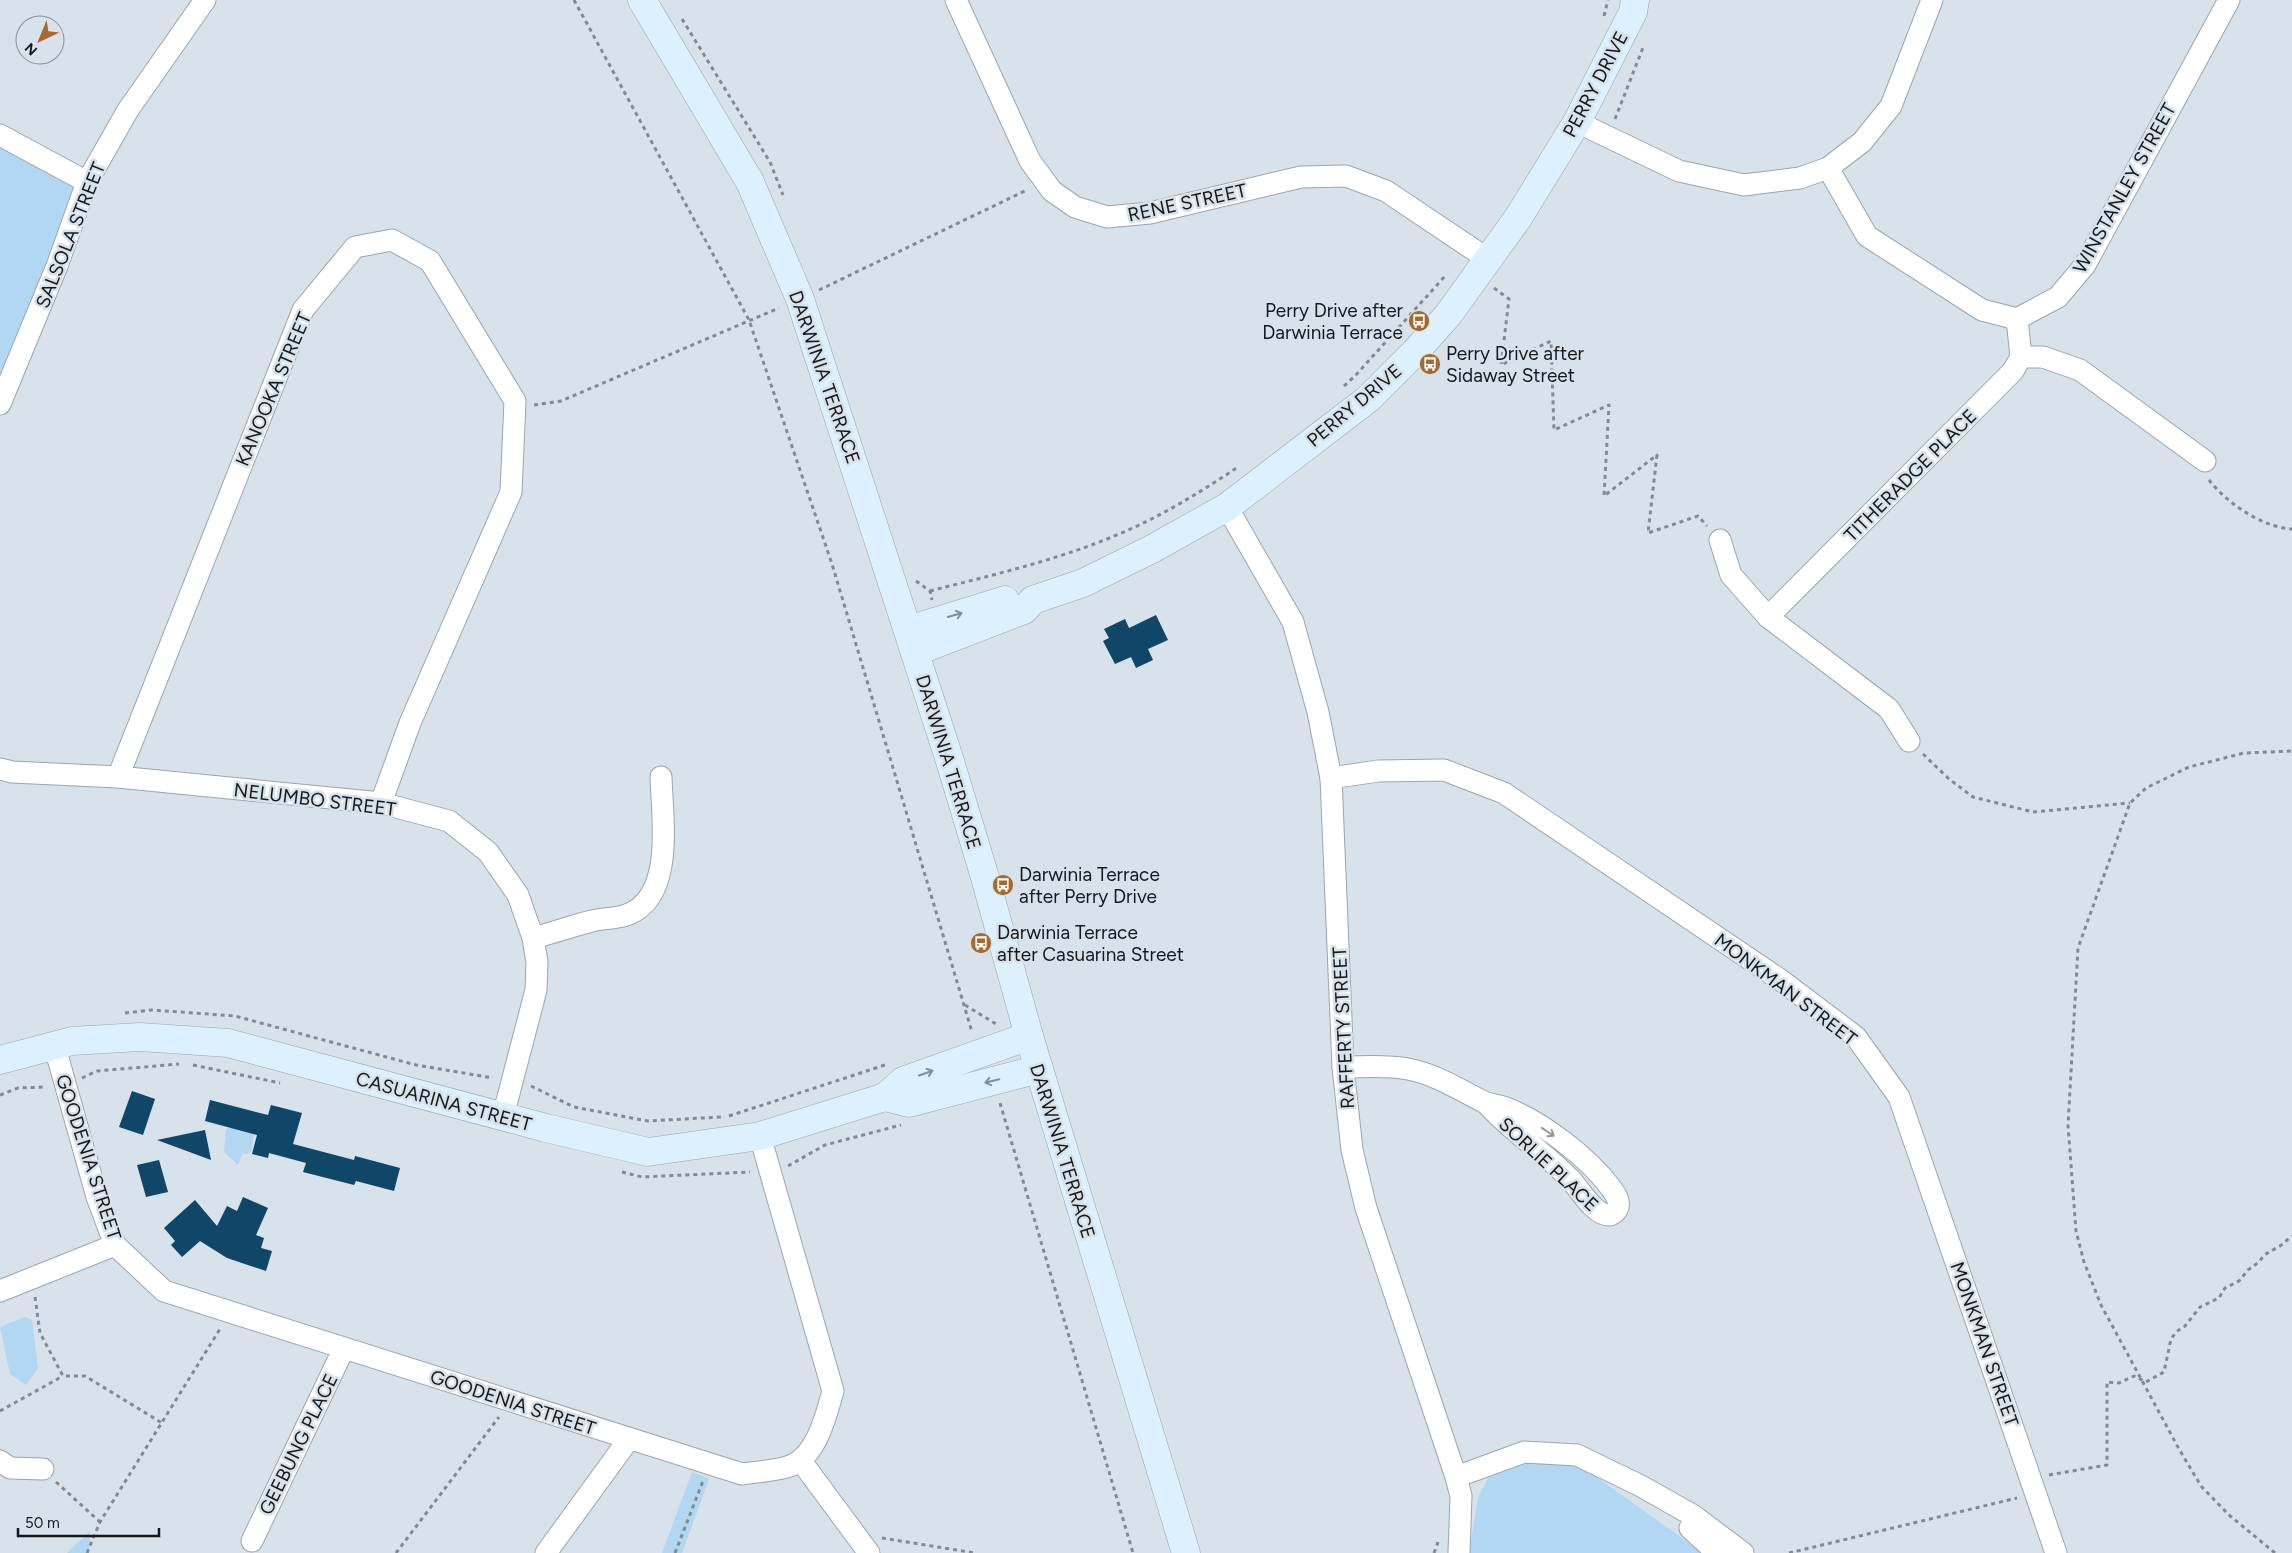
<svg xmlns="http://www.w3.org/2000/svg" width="2292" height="1553" viewBox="0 0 2292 1553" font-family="Figtree,sans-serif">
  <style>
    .green { fill: #b2d7f3 }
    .building { fill: #104667 }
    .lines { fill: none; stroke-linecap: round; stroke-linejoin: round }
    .street-casing { stroke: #9ba5ac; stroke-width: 23 }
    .secondary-casing { stroke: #9ba5ac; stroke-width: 29 }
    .path { stroke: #838a90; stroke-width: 3; stroke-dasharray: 4 4; stroke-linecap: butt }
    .street { stroke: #fff; stroke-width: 21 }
    .secondary { stroke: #ddf0fd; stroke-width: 28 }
    .oneway { stroke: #838f97 }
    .oneway2 { stroke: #969798 }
    .labels { text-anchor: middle; stroke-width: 5; stroke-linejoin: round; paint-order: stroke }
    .street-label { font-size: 19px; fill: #15181b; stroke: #d7e2ea }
    .poi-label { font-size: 19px; fill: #15181b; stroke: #d7e2ea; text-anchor: start }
  </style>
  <rect width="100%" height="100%" fill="#d7e2ea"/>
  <!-- green -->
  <g class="green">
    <path d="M0,145L67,180L74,187V197L0,376Z"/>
    <path d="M232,1123L254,1133L251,1152L248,1154L243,1153L238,1165L224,1152L226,1130Z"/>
    <path d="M25,1317L32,1320L38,1368L26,1385L10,1374L0,1327Z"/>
    <path d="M1539,1461L1584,1468L1703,1553H1469L1478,1498L1491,1472Z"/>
    <path d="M692,1472L709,1479L682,1553H662Z"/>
    <path d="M90,1531L89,1553H67Z"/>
  </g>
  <!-- building -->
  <g class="building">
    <path d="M1156,615L1168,640L1148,649L1153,660L1136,668L1131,657L1115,664L1103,641L1109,638L1104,629L1125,619L1129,628Z"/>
    <path d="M132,1091L155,1099L143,1135L119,1127Z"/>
    <path d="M210,1100L268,1115L271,1105L302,1113L293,1144L354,1160L355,1156L400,1168L394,1191L356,1181L354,1185L303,1172L306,1163L269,1153L268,1158L252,1154L257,1135L205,1121Z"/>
    <path d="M205,1130L211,1160L157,1140Z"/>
    <path d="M159,1160L168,1192L146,1197L137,1165Z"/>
    <path d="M243,1197L268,1208L256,1235L264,1238L261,1248L272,1251L266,1271L227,1258L200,1241L182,1257L171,1245L175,1241L164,1228L195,1200L217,1226L227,1206L237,1211Z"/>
  </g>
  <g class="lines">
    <!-- street casing -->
    <g class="street-casing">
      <g id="street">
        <path d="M956,0L1030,161L1052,191L1075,207L1107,217L1150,213L1301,177L1346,176L1386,191L1489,260"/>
        <path d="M1577,122L1679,171L1744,185L1800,178L1828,168L1862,142L1891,106L1932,0"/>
        <path d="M0,135L87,182"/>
        <path d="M1828,168L1867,236L1982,310L2017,319L2058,297L2085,265L2229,0"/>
        <path d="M2021,357H2043L2080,370L2205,461"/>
        <path d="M0,404L57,266L87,182L128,110L205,0"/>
        <path d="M1227,507L1293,622L1318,712L1331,778L1343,1067L1352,1150L1366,1208L1456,1477L1461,1496L1459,1553"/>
        <path d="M1720,540L1731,575L1768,617L1889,709L1909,741"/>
        <path d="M1768,617L2013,371L2021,357L2017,319"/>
        <path d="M0,769L12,772L118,777L381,803L449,821L488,852L518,895L533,938L537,962L536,990L503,1116"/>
        <path d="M118,777L303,310L355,247L392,240L430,261L515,401L511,492L410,723L381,803"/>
        <path d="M1331,778L1378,771L1444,770L1504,793L1782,981L1856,1037L1899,1097L2056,1553"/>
        <path d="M533,938C552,933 572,926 592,921C603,918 618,919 629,914C675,895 662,816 661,777"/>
        <path d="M54,1044L97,1197L115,1245L164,1291L742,1474C756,1472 773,1471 787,1467C816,1459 826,1416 833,1391L760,1136"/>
        <path d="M1343,1067C1364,1067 1387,1065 1408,1069C1435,1074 1460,1090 1484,1102C1491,1105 1499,1105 1506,1108C1542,1122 1588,1157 1611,1188C1618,1197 1624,1209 1610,1215C1594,1216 1580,1189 1570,1179C1544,1152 1512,1132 1486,1103"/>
        <path d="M0,1291L115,1245"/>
        <path d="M0,1461L10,1468L43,1469"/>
        <path d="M801,1461L869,1553"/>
        <path d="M1456,1477L1524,1452L1577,1455L1641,1486L1694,1516L1743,1553"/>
        <path d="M1690,1528L1717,1553"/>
        <path d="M252,1541L344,1348"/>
        <path d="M546,1553L629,1439"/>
      </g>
    </g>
    <!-- secondary casing -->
    <g class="secondary-casing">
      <g id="secondary">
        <path d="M642,0L750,182L800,299L949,758L984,874L1029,1036L1186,1553"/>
        <path d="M908,630L1005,600"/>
        <path d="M915,652L1024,610L1033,600L1083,583L1152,549L1227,507L1368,399L1415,352L1448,315L1518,218L1577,122L1633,12L1635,0"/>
        <path d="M0,1060L72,1041L140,1037L228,1043L546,1128L648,1152L760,1136L885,1097L903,1081L1029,1036"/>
        <path d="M885,1097L909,1103L1039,1069"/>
      </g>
    </g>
    <!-- path -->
    <g class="path">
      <path d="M574,0L749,320L832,564L972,1032"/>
      <path d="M1604,16L1608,0"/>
      <path d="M682,19L770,162L783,195"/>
      <path d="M1615,119L1644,45"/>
      <path d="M1494,288L1509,299L1501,365L1551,341L1554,430L1609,405L1604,496L1657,455L1648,533L1698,516L1707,526"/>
      <path d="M819,290L1027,190"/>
      <path d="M1344,386L1355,376L1446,275"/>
      <path d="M534,405L561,401L779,308"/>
      <path d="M2209,480C2227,503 2261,527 2292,529"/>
      <path d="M916,581L930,591L932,600"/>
      <path d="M930,591C996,574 1063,559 1126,531C1165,514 1202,491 1238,467"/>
      <path d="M1923,754L1949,779L1973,797L2033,812L2130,803"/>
      <path d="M965,1005L996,1024"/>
      <path d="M125,1013L152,1010L235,1016L416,1065L493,1078"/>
      <path d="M193,1065L280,1083"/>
      <path d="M82,1078L97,1071L179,1064"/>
      <path d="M531,1086L574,1107L648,1121L721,1117"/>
      <path d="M0,1095L18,1088L46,1087"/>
      <path d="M1000,1103L1133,1553"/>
      <path d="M729,1116L885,1065"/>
      <path d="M788,1166L825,1145L901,1125"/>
      <path d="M622,1172L642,1177L750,1172"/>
      <path d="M35,1297L40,1333L63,1376H85L162,1423"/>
      <path d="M0,1411L63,1376"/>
      <path d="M2049,1475L2107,1465V1382L2119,1383L2134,1376L2146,1382L2164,1372L2171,1339L2176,1332L2185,1326L2200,1307L2219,1298L2225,1288L2239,1281L2248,1270L2259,1262L2264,1255L2280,1246L2292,1236"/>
      <path d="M56,1482L100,1522"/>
      <path d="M882,1538L975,1553"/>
      <path d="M87,1553L100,1522L220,1329"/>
      <path d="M396,1553L499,1417"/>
      <path d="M675,1553L703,1481"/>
      <path d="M1434,1553L1438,1542"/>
      <path d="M1789,1553L2017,1498"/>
      <path d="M2275,1553L2229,1515L2201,1486L2179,1449L2101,1305L2084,1262L2076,1231L2068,1125L2078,948L2130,803L2146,788L2189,767L2244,753L2292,751"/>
    </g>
    <!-- street -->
    <use href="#street" class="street"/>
    <!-- secondary -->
    <use href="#secondary" class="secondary"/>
  </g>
  <!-- one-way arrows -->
  <defs><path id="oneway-shaft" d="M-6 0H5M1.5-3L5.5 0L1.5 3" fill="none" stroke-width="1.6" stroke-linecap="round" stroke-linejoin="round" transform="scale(1.25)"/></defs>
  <g class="oneway">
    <use href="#oneway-shaft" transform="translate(955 615) rotate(-16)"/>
    <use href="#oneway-shaft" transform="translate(926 1073) rotate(-19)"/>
    <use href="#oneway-shaft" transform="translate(992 1081) rotate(166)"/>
  </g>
  <use class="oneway2" href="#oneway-shaft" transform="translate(1548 1132) rotate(34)"/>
  <!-- icons -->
  <defs>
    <g id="bus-disc" transform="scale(1.125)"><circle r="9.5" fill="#a7692f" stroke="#d7e2ea"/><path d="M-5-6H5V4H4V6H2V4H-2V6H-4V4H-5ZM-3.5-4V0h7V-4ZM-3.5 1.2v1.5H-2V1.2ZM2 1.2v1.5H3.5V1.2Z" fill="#fff"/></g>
  </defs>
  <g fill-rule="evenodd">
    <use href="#bus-disc" x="1419" y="321"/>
    <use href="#bus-disc" x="1430" y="364"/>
    <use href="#bus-disc" x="1003" y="885"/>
    <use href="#bus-disc" x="981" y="943"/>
  </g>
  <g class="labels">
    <!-- street labels -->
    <g class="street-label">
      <text transform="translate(1595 84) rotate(-62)" y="7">PERRY DRIVE</text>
      <text transform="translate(2124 188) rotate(-61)" y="7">WINSTANLEY STREET</text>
      <text transform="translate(1187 202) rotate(-12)" y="7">RENE STREET</text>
      <text transform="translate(70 235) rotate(-68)" y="7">SALSOLA STREET</text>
      <text transform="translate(825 377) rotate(71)" y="7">DARWINIA TERRACE</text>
      <text transform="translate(273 389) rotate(-67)" y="7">KANOOKA STREET</text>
      <text transform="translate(1354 405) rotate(-40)" y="7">PERRY DRIVE</text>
      <text transform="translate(1910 475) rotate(-45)" y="7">TITHERADGE PLACE</text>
      <text transform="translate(949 762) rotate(73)" y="7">DARWINIA TERRACE</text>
      <text transform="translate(315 799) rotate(7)" y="7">NELUMBO STREET</text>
      <text transform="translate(1786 989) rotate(37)" y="7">MONKMAN STREET</text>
      <text transform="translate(1343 1028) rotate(-93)" y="7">RAFFERTY STREET</text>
      <text transform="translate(444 1101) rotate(15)" y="7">CASUARINA STREET</text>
      <text transform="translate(1063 1151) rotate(73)" y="7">DARWINIA TERRACE</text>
      <text transform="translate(89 1157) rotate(72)" y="7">GOODENIA STREET</text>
      <text transform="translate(1549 1164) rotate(43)" y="7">SORLIE PLACE</text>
      <text transform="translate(1985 1344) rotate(71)" y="7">MONKMAN STREET</text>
      <text transform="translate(513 1402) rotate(18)" y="7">GOODENIA STREET</text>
      <text transform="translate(298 1444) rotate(-64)" y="7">GEEBUNG PLACE</text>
    </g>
    <!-- poi labels -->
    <g class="poi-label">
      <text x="1403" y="317" text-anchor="end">Perry Drive after<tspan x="1403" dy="22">Darwinia Terrace</tspan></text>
      <text x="1446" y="360">Perry Drive after<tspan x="1446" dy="22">Sidaway Street</tspan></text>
      <text x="1019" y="881">Darwinia Terrace<tspan x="1019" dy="22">after Perry Drive</tspan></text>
      <text x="997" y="939">Darwinia Terrace<tspan x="997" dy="22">after Casuarina Street</tspan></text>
    </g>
  </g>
  <!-- north arrow -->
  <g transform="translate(40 40) rotate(224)"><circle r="24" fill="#d7e2ea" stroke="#899197"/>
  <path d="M0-4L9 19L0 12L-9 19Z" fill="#a7692f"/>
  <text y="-8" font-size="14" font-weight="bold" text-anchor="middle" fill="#15181b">N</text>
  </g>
  <!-- scale -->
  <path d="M18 1528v8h141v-8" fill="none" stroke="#15181b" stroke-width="2.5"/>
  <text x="25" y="1528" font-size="15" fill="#15181b" stroke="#d7e2ea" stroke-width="4" paint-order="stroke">50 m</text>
</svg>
